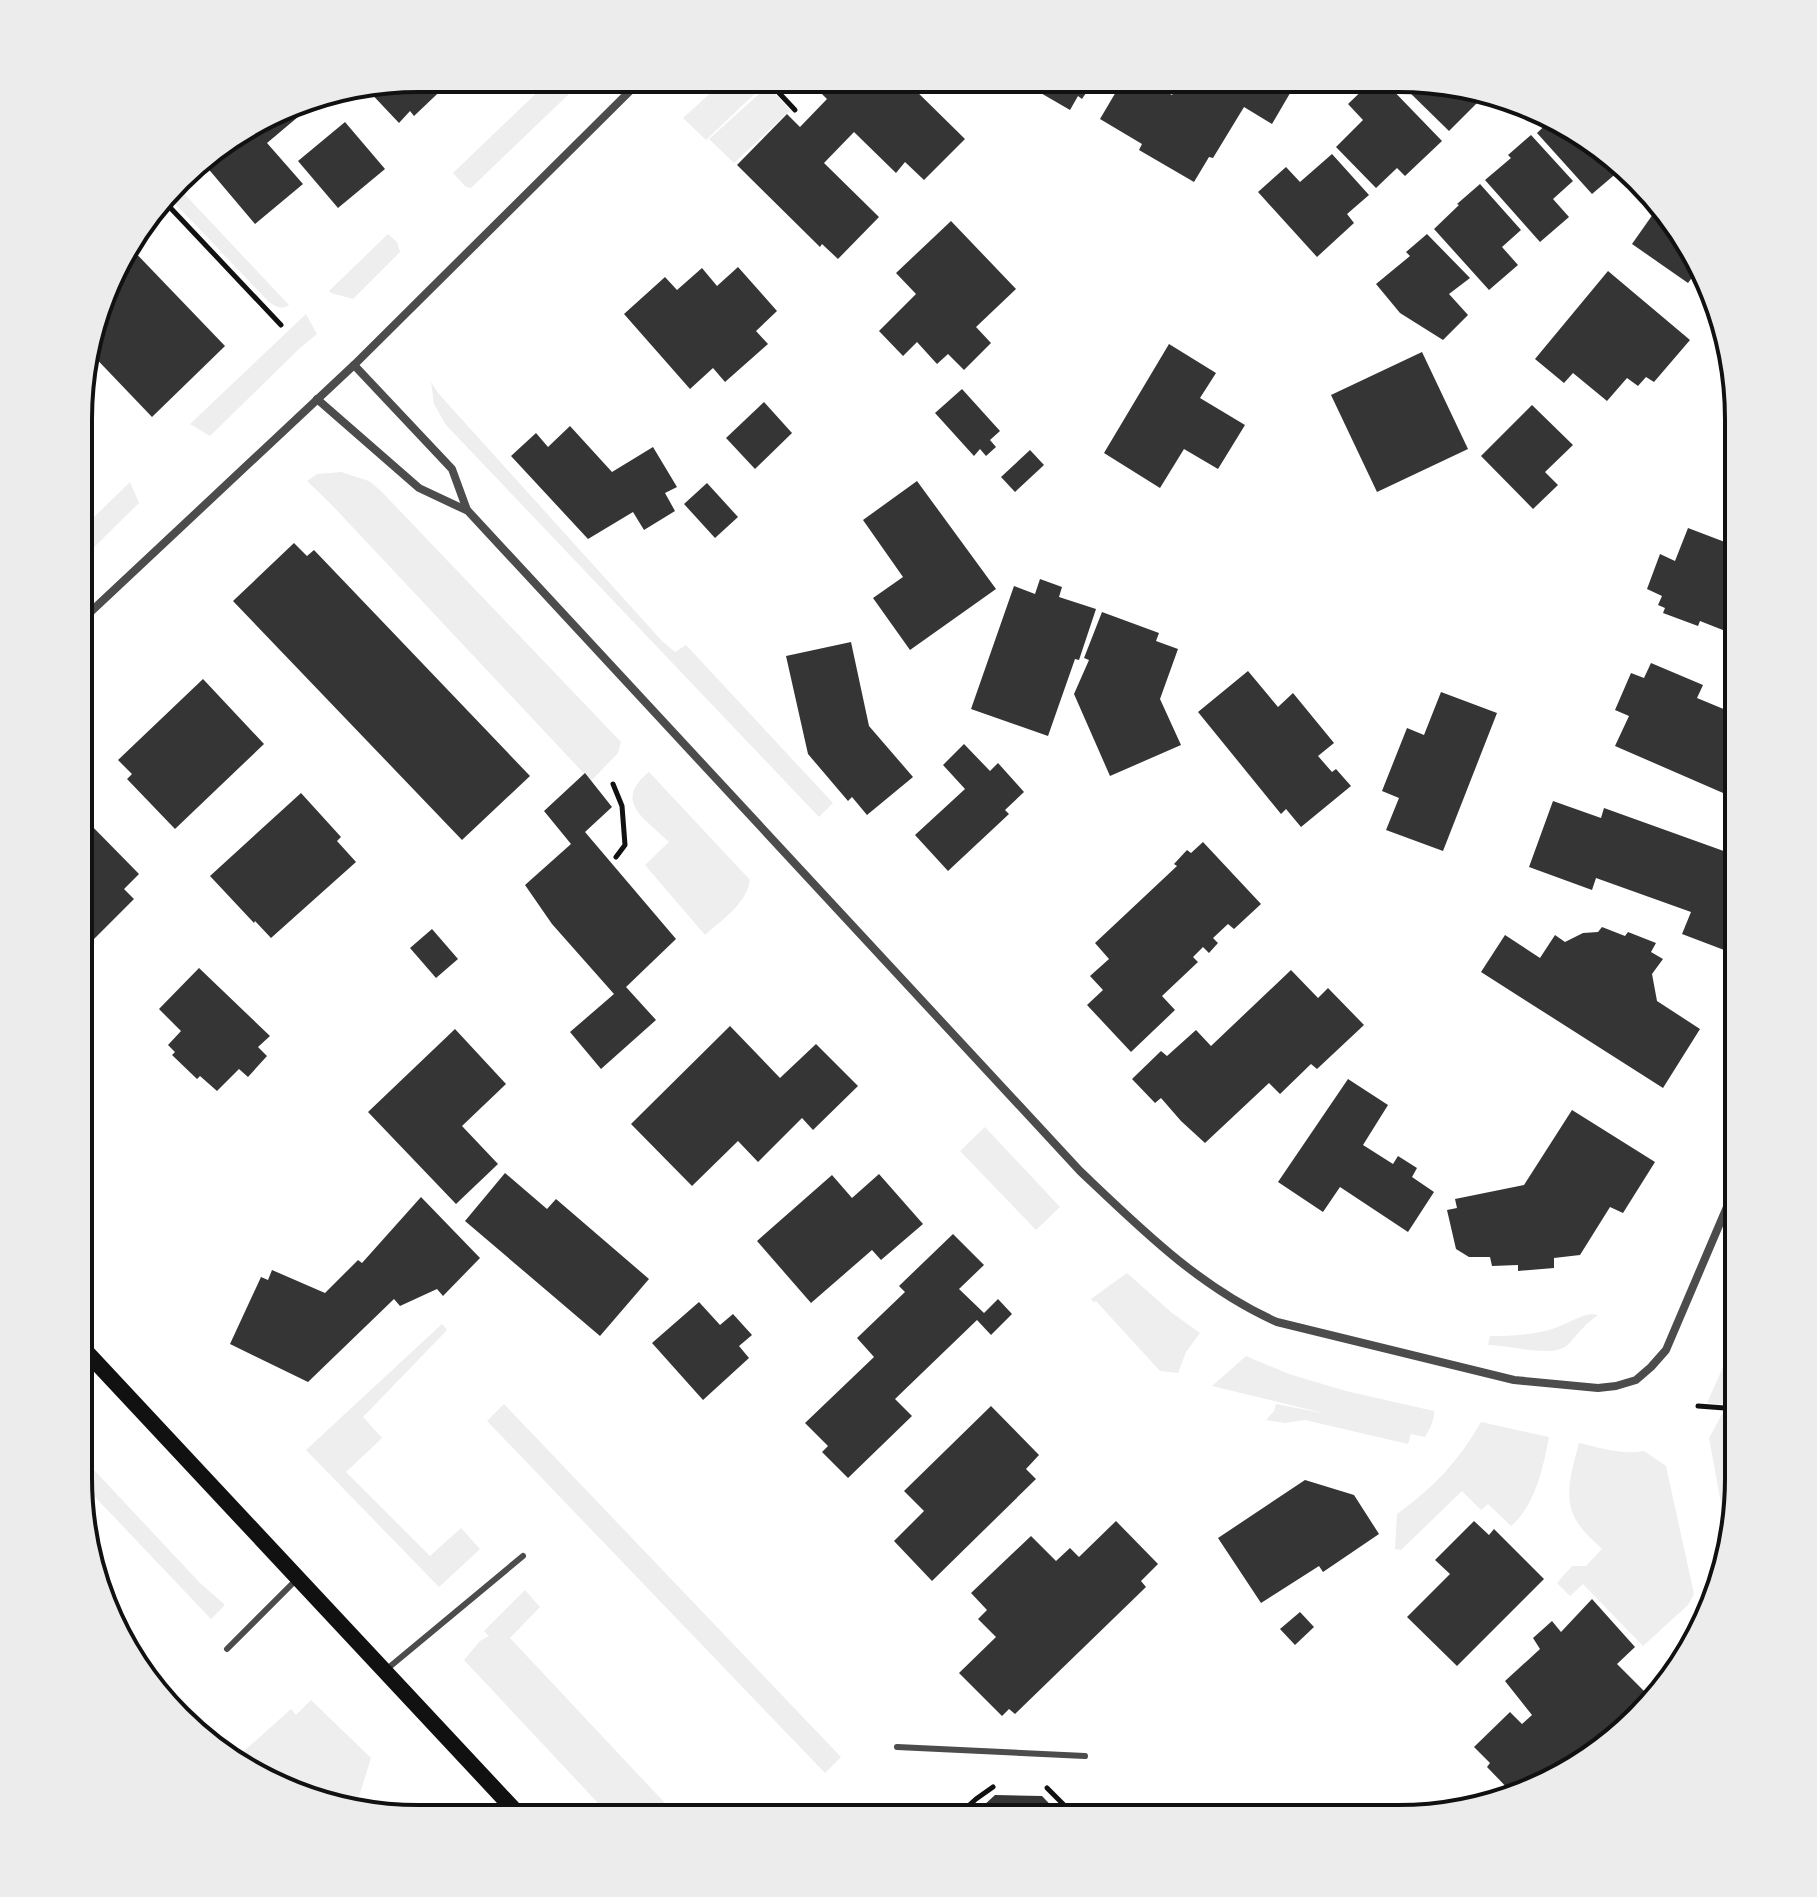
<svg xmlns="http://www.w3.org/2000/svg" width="1817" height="1897" viewBox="0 0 1817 1897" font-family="'Fira Sans',sans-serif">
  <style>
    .green { fill: #eee }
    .building { fill: #353535 }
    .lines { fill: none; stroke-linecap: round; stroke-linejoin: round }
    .path { stroke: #111; stroke-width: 5 }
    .service { stroke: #4c4c4c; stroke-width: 6 }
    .minor { stroke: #4c4c4c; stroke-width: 8 }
    .secondary { stroke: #111; stroke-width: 16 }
    .rim { fill: none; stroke: #111; stroke-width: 4 }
  </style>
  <rect width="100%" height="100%" fill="#fff"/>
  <!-- green -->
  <g class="green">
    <path d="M552,78H560L570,93L471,188L466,187L453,173Z"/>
    <path d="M726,79H760L765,84L706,140L683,118Z"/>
    <path d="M768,86L791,111L786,114L734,163L709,139Z"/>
    <path d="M176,185L289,305C281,310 276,307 268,301L167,195Z"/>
    <path d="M388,234L397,242L400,252L353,299L331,293L329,291Z"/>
    <path d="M306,314L317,334L300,348L210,436L190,424Z"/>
    <path d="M431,382L438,393L662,641L675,652L686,645L833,803L819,817L446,425L434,404Z"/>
    <path d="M341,472L369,481L380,490L621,742L618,753L591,781L329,502L307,481L317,474Z"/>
    <path d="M130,482L139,503L83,558L84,527Z"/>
    <path d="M649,772L750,880C747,903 722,920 705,935L645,865L669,842C646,819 612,802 649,772Z"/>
    <path d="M985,1127L1060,1207L1036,1230L960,1151Z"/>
    <path d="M1127,1273L1172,1313L1200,1333L1186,1352L1178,1373L1160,1371L1096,1301L1094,1303L1091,1299Z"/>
    <path d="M1592,1314L1598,1315C1593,1319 1587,1323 1583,1328C1577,1333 1572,1342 1565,1347C1549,1357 1507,1345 1488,1345L1490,1336C1510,1336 1529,1335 1549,1330C1564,1326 1577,1316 1592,1314Z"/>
    <path d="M442,1324L447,1330L363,1417L382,1438L346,1472L430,1556L461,1528L480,1549L439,1587L306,1450Z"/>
    <path d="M1738,1327V1500L1727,1536L1709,1438L1727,1405L1707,1403L1724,1365Z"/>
    <path d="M1246,1356L1289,1374L1346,1391L1434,1411C1435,1420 1429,1430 1425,1437L1411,1434L1408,1444L1305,1420L1285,1423L1266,1420L1274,1411L1276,1404L1327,1414L1212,1386Z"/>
    <path d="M504,1404L841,1757L825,1773L487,1421Z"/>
    <path d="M1481,1422L1549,1437C1543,1468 1536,1504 1511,1526L1488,1504L1481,1510L1462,1491L1401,1550L1395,1549L1397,1514C1434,1487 1458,1462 1481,1422Z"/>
    <path d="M1579,1443C1600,1448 1622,1455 1644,1451L1666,1466L1694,1594L1688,1605L1643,1646L1583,1584L1570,1596L1557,1583L1572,1566H1586L1602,1549C1593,1540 1582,1531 1576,1520C1562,1496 1573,1467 1579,1443Z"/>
    <path d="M79,1454L200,1583L224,1604V1606L211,1619L79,1480Z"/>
    <path d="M525,1590L540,1607L510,1638L679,1818H612L464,1660L480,1641L489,1636L484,1631Z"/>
    <path d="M311,1700L371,1758L356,1806L271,1780L243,1752L291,1709L296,1715Z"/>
  </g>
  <!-- building -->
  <g class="building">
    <path d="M419,78H454L414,116L410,111L399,123L365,87Z"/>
    <path d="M827,79H904L965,139L924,180L905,162L896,173L854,132L824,163L879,217L838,259L822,244L820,247L737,165L787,114L800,127L827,99L817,89Z"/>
    <path d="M1029,80H1087L1086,81L1092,84L1082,99L1078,96L1070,110L1039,92L1041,87Z"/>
    <path d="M1123,80H1147L1172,95L1177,86L1165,80H1292L1296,83L1272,124L1244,107L1213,158L1209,157L1194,182L1139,150L1142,144L1100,119Z"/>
    <path d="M1372,81H1384L1442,141L1405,176L1397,168L1376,188L1336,147L1363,120L1348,104Z"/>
    <path d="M1409,81H1442L1485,95L1449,131L1403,86Z"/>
    <path d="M305,98L311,106L267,143L303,184L255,224L200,159Z"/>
    <path d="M1553,118L1569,124L1619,171L1592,194L1537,133Z"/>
    <path d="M345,122L385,169L338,208L298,161Z"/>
    <path d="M1531,135L1573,181L1553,199L1569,217L1540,242L1485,180L1511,158L1508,155Z"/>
    <path d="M1332,154L1369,195L1347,214L1354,223L1317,257L1258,192L1286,167L1300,182Z"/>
    <path d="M1480,184L1521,230L1502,247L1518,265L1489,290L1434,229L1459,205L1457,204Z"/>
    <path d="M1658,207L1681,229L1700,267L1688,283L1632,244Z"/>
    <path d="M951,221L1016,289L976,327L991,343L964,370L948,354L937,364L917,342L903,356L879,331L916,294L896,273Z"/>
    <path d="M1427,234L1470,278L1449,294L1468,315L1443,340L1400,313L1376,284L1410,256L1406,252Z"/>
    <path d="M127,244L225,346L152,417L86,348L124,248Z"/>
    <path d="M738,267L777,311L756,331L768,344L725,382L713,368L690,389L624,314L665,277L677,290L702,268L717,286Z"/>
    <path d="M1608,271L1690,340L1654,382L1646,377L1638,386L1627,378L1607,401L1573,373L1564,383L1535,359Z"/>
    <path d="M1169,344L1216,373L1200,398L1245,425L1218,469L1184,449L1160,488L1104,453Z"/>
    <path d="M1422,352L1468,449L1377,492L1331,395Z"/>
    <path d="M962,389L1000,431L990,440L996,447L986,456L980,449L974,456L935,413Z"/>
    <path d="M764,402L792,433L755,469L726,438Z"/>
    <path d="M1532,405L1573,445L1545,472L1558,485L1533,509L1481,456Z"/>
    <path d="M570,426L612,472L653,447L677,487L665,493L675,511L644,530L633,512L588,539L511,456L536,433L548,447Z"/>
    <path d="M1030,450L1044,465L1015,492L1001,477Z"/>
    <path d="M917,481L996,589L910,650L873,598L903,577L863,520Z"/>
    <path d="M707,483L738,517L715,538L684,504Z"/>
    <path d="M1688,528L1738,547V636L1700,621L1698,626L1663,613L1665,608L1658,605L1662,596L1647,589L1660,554L1675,561Z"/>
    <path d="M294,543L307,556L314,550L530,776L462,840L233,601Z"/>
    <path d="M1040,579L1062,587L1059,597L1096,609L1079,660L1075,659L1048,736L971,709L1014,586L1035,594Z"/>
    <path d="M1102,612L1159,633L1156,641L1178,649L1160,699L1181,745L1110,776L1074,694L1089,660L1084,658Z"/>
    <path d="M851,642L869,726L913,777L867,815L852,797L848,801L808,754L786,656Z"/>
    <path d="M1651,663L1703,685L1697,698L1738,715V791L1733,788L1730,796L1615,746L1629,716L1615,710L1631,673L1644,678Z"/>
    <path d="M1248,671L1278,707L1293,693L1334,743L1318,756L1332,772L1336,769L1351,786L1301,827L1286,809L1281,814L1198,712Z"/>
    <path d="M203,679L264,744L175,829L127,779L132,774L118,760Z"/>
    <path d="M1441,692L1497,713L1443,851L1386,830L1399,798L1382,791L1407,728L1424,735Z"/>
    <path d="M964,744L990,771L998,763L1024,792L1005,810L1009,814L948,871L915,835L965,789L943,765Z"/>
    <path d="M585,773L612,807L585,832L676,939L626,987L656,1020L601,1069L570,1032L614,994L552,924L525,885L571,844L544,811Z"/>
    <path d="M301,793L341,837L337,841L356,862L271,938L255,921L254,923L210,876Z"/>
    <path d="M1553,801L1601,818L1604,808L1732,854L1728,864L1738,867V935L1732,953L1682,934L1691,912L1596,878L1592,890L1529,867Z"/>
    <path d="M85,819L139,874L124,889L134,899L81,952L82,823Z"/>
    <path d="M1203,842L1261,904L1234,929L1228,924L1213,938L1218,943L1209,953L1203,947L1193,957L1198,962L1162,996L1175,1010L1131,1052L1087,1005L1103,990L1090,976L1109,959L1095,943L1177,866L1174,864L1187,850L1191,853Z"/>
    <path d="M1602,927L1625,936L1628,932L1656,943L1651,952L1663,959L1652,974L1657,1001L1700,1029L1663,1088L1481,972L1505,935L1540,958L1555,935L1565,942L1583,933L1598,932Z"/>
    <path d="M432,929L458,959L436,978L410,948Z"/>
    <path d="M199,968L270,1036L258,1047L267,1056L248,1077L239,1069L217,1091L200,1076L197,1079L172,1055L175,1052L168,1045L181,1031L159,1009Z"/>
    <path d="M1291,970L1318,998L1328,988L1364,1025L1317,1069L1311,1064L1280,1094L1269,1083L1205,1143L1181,1121L1161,1098L1155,1103L1132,1079L1161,1051L1167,1056L1196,1030L1211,1046Z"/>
    <path d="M730,1026L780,1078L816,1044L858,1086L813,1130L802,1118L758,1162L738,1141L692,1186L631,1124Z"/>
    <path d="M455,1029L506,1084L462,1126L498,1164L456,1204L368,1112Z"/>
    <path d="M81,1030L91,1072L81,1075Z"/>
    <path d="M1348,1079L1388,1105L1363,1145L1393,1164L1398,1156L1417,1168L1412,1177L1434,1192L1408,1232L1340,1187L1323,1212L1278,1182Z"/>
    <path d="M1572,1110L1655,1162L1623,1213L1610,1207L1580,1255L1554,1258V1268L1518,1271V1265L1492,1266L1490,1257H1469L1456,1249L1447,1210L1457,1208L1455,1199L1524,1185Z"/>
    <path d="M505,1173L547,1209L556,1199L649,1279L600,1336L465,1221Z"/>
    <path d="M879,1174L923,1224L881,1260L872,1250L811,1303L757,1241L832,1175L852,1198Z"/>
    <path d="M421,1197L480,1258L443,1296L437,1289L400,1306L394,1299L308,1382L230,1344L261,1277L268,1280L272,1270L325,1293L358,1260L362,1263Z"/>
    <path d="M953,1234L984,1265L959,1289L984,1313L998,1299L1012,1314L991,1335L977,1320L895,1399L912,1416L848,1478L822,1452L828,1446L805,1423L874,1357L857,1338L905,1292L899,1286Z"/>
    <path d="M699,1302L720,1325L733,1314L752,1335L739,1346L749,1358L703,1400L652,1343Z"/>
    <path d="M991,1406L1039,1455L1026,1469L1036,1479L932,1581L894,1541L924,1511L904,1491Z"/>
    <path d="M1305,1480L1354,1495L1379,1534L1323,1572L1319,1566L1261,1603L1218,1538Z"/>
    <path d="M1116,1521L1158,1564L1141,1581L1146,1587L1015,1714L1009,1709L1002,1716L959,1673L996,1637L978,1619L987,1610L971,1593L1031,1536L1056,1561L1070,1548L1079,1557Z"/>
    <path d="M1474,1521L1489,1535L1494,1529L1544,1579L1457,1666L1407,1617L1450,1574L1435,1560Z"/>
    <path d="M1592,1599L1635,1647L1617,1664L1649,1696L1588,1761L1560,1775L1556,1771L1543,1783L1516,1797L1487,1767L1490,1763L1474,1747L1510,1712L1522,1724L1532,1715L1505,1681L1540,1649L1533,1638L1552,1621L1561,1632Z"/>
    <path d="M1300,1612L1314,1627L1295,1645L1280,1629Z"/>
    <path d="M995,1795L1042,1796L1063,1818H970Z"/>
  </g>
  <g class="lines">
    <!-- path -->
    <g class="path">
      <path d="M766,79L795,110"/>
      <path d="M813,79L820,86"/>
      <path d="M163,200L281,325"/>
      <path d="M613,784L622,806L625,845L616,857"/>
      <path d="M1698,1406L1738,1409"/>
      <path d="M236,1751L262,1778"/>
      <path d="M1047,1788L1077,1818"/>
      <path d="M955,1818L976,1799L993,1787"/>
    </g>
    <!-- service -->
    <g class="service">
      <path d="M227,1649L298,1578"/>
      <path d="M387,1669L523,1556"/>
      <path d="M897,1747L1085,1756"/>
    </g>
    <!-- minor -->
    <g class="minor">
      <path d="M354,365L452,469L467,510"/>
      <path d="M317,399L419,488L468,511L1080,1171C1140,1228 1200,1288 1277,1322L1514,1380L1598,1388L1616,1386L1636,1380L1651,1367L1666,1350L1738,1181"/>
      <path d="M83,619L354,365L642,79"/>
    </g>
    <!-- secondary -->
    <path class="secondary" d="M79,1344L522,1818"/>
  </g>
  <!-- crop -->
  <path d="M0 0H1817V1897H0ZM419 92H1398A327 327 0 0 1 1725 419V1478A327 327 0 0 1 1398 1805H419A327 327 0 0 1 92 1478V419A327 327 0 0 1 419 92Z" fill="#ececec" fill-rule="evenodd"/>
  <path class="rim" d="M419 92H1398A327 327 0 0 1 1725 419V1478A327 327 0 0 1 1398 1805H419A327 327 0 0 1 92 1478V419A327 327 0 0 1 419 92Z"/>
</svg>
